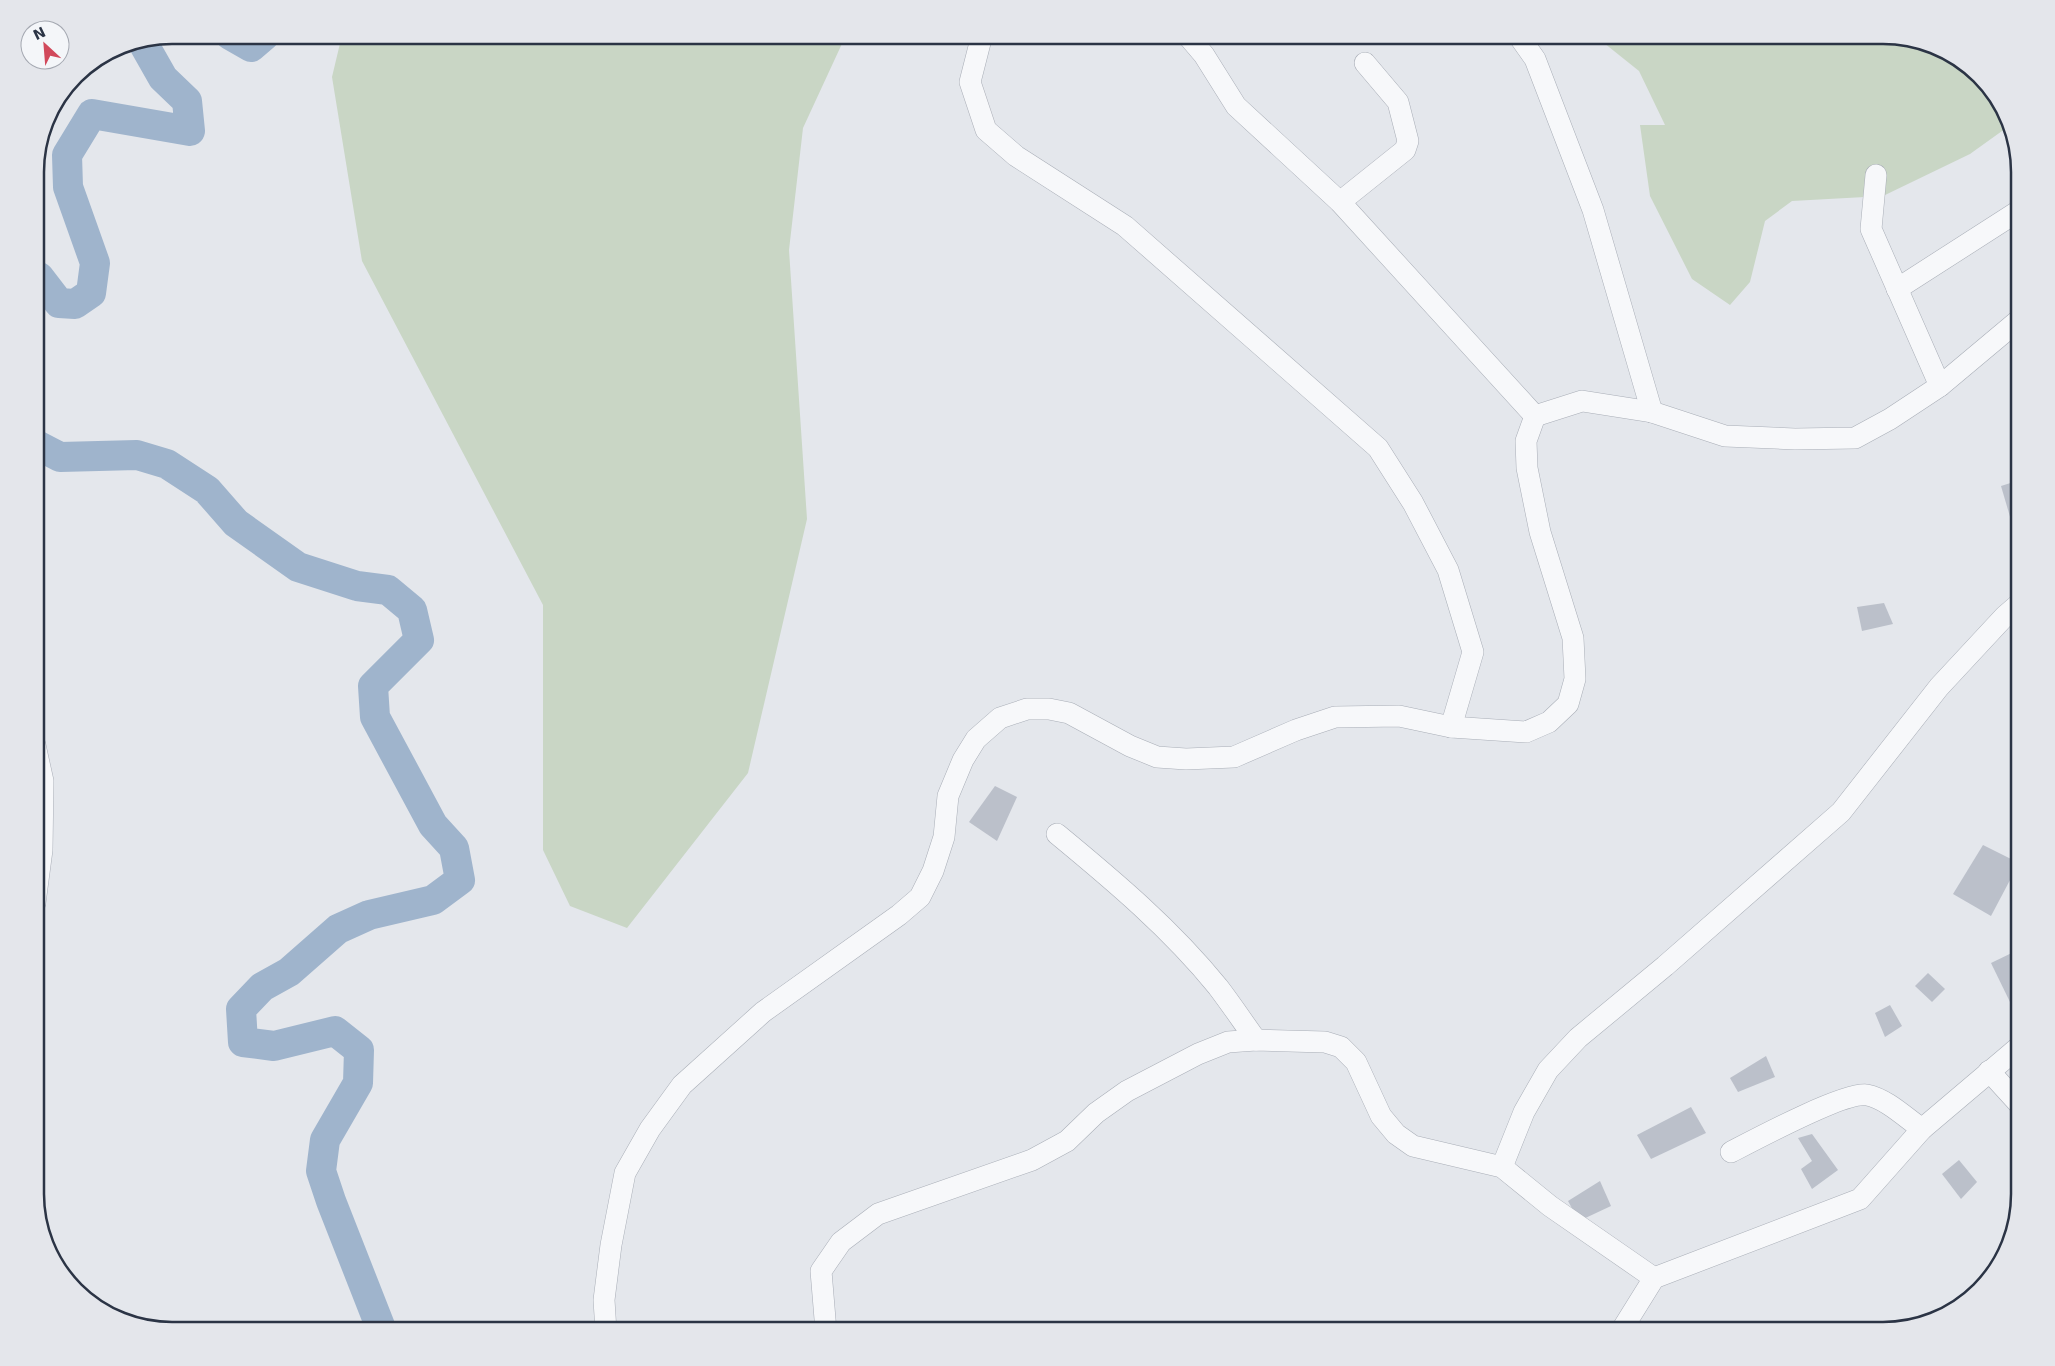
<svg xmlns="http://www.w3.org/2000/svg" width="2055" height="1366" viewBox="0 0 2055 1366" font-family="'DejaVu Sans',sans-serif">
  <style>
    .green { fill: #c9d6c5 }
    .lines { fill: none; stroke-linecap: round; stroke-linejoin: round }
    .river { stroke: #9fb4cc; stroke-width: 30 }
    .building { fill: #bbc0ca }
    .minor-casing { stroke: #a9aeb7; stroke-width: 22 }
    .minor { stroke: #f7f8fa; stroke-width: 21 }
    .rim { fill: none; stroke: #2b3445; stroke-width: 2.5 }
  </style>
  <rect width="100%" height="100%" fill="#e4e7ec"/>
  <!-- green -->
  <g class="green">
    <path d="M342,35H846L803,128L789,250L807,519L748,773L627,928L570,906L543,850V605L362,261L332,77Z"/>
    <path d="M1594,35H1883L1960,58L2006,111L2009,126L1970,154L1883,196L1792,201L1765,221L1750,282L1730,305L1692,279L1650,196L1640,125H1665L1639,71Z"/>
  </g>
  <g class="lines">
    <!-- river -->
    <g class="river">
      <path d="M230,35L251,47L265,35"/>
      <path d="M35,276L39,277L59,303L75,304L91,293L95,263L68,187L67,155L92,114L190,131L187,101L163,78L142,41"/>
      <path d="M35,444L60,457L137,455L167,464L207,490L236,523L298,567L357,586L388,590L412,610L419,640L373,686L375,717L433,825L454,848L460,880L433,900L369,915L338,929L289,972L262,987L241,1009L243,1042L274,1046L335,1031L359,1050L358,1083L325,1140L321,1171L331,1201L382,1331"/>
    </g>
  </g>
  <!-- building -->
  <g class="building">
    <path d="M2020,480V515L2011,520L2001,486Z"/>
    <path d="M1884,603L1893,624L1862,631L1857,607Z"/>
    <path d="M995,786L1017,797L997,841L969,822Z"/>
    <path d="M1983,845L2019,863L1991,916L1953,894Z"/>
    <path d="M2020,949V997L2010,1002L1991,963Z"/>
    <path d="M1928,973L1945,989L1932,1002L1915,986Z"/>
    <path d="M1890,1005L1902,1026L1885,1037L1875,1013Z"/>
    <path d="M1766,1056L1775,1077L1738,1092L1730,1078Z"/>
    <path d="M1691,1107L1706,1133L1651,1159L1637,1135Z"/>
    <path d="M1812,1134L1838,1170L1812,1189L1801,1169L1812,1161L1798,1138Z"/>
    <path d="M1959,1160L1977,1182L1961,1199L1942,1174Z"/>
    <path d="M1600,1181L1611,1206L1579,1221L1568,1201Z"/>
  </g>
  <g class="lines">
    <!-- minor casing -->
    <g class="minor-casing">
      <g id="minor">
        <path d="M982,35L970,82L986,130L1016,156L1125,226L1378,448L1413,503L1448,570L1473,652L1451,727"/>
        <path d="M1187,35L1204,55L1236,106L1340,202L1535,416"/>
        <path d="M1518,35L1535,59L1593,210L1652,412"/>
        <path d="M1876,175L1871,229L1940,386"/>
        <path d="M1340,202L1405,150L1408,141L1398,102L1365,63"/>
        <path d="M1897,289L2020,210"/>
        <path d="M35,745L43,781L42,850L35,903"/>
        <path d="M1057,834C1114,881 1171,929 1218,987C1231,1004 1243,1022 1256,1040"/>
        <path d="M1989,1071L2020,1105"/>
        <path d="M1731,1152C1754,1140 1846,1091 1867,1095C1887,1099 1906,1118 1922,1129"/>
        <path d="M1502,1167L1524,1112L1548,1070L1578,1038L1665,966L1841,812L1939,687L2005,616L2020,603"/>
        <path d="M606,1331L604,1300L611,1245L625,1173L650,1129L682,1085L763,1012L899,915L920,897L933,871L944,837L948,796L963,760L976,739L1000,718L1027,709H1049L1069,713L1130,746L1157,757L1186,759L1234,757L1296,730L1335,717L1399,716L1451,727L1526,732L1549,722L1568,704L1575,679L1573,638L1540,532L1527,468L1526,441L1535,416L1582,401L1652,412L1725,436L1795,439L1855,438L1890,419L1940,386L2020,319"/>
        <path d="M826,1331L821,1271L841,1242L878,1214L1032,1160L1067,1141L1096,1113L1127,1091L1198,1054L1228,1042L1256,1040L1325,1042L1341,1047L1356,1062L1381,1116L1396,1134L1413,1146L1502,1167L1550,1206L1654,1278"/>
        <path d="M1621,1331L1654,1278L1860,1199L1922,1129L2020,1046"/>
      </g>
    </g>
    <!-- minor -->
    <use href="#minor" class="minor"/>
  </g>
  <!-- crop -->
  <path d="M0 0H2055V1366H0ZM172 44H1883A128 128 0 0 1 2011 172V1194A128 128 0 0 1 1883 1322H172A128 128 0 0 1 44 1194V172A128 128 0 0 1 172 44Z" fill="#e4e6eb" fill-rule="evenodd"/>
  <path class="rim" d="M172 44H1883A128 128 0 0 1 2011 172V1194A128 128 0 0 1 1883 1322H172A128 128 0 0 1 44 1194V172A128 128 0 0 1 172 44Z"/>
  <!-- north arrow -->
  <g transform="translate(45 45) rotate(334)"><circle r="24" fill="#f4f6f9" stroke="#a4a8b1"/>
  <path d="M0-4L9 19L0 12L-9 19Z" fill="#d1495b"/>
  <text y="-8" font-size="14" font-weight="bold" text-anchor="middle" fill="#2b3445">N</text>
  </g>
</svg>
